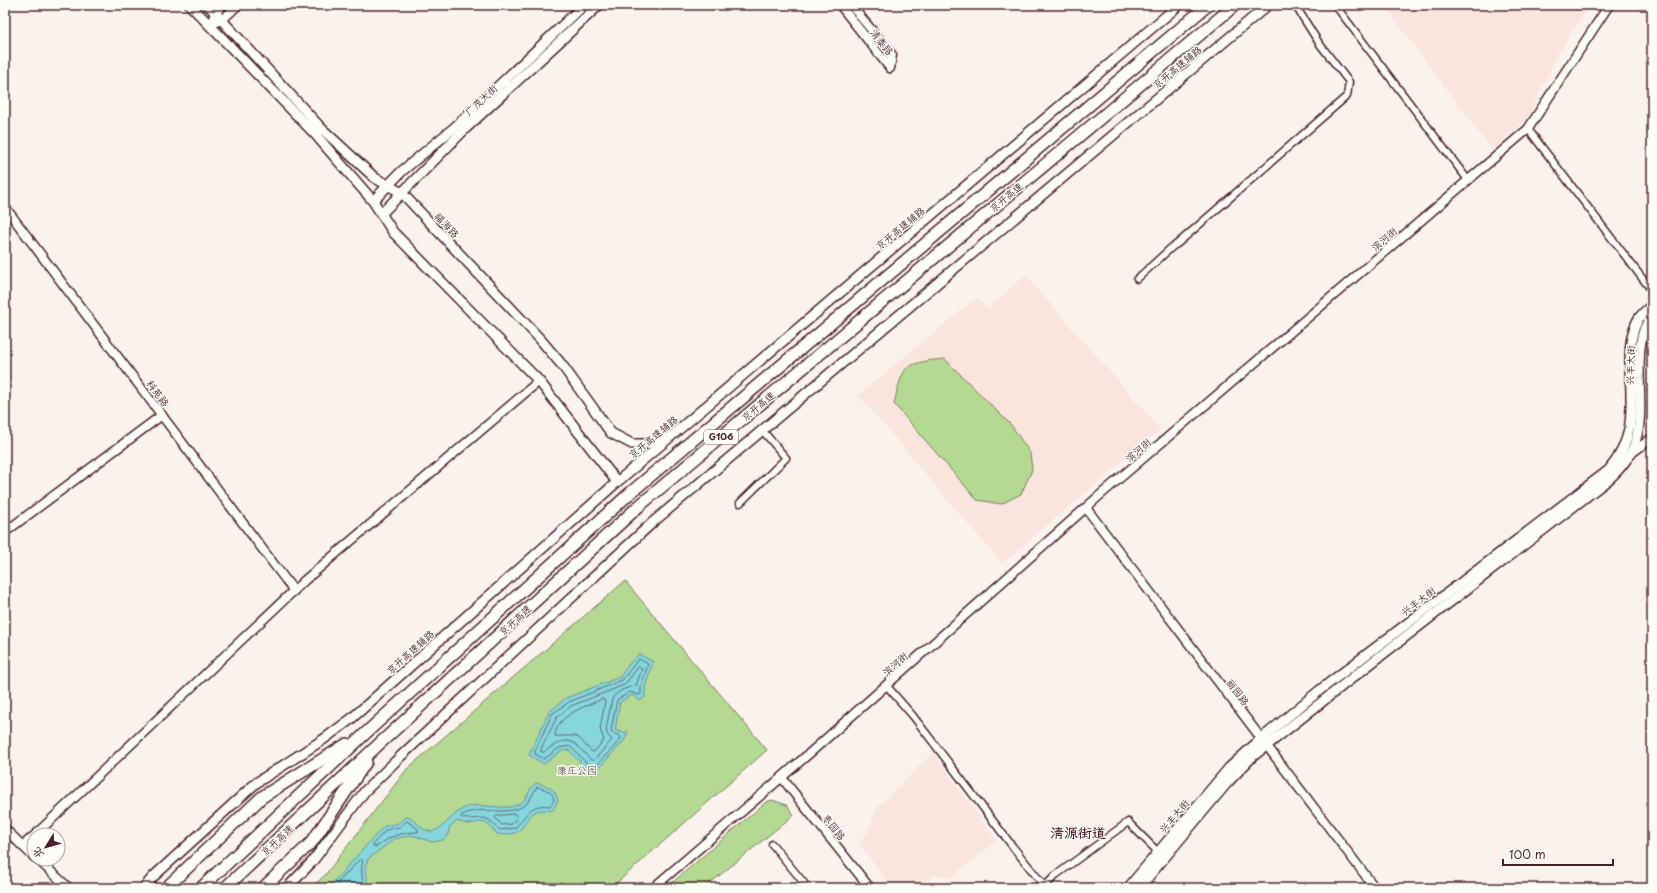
<svg xmlns="http://www.w3.org/2000/svg" width="1657" height="893" viewBox="0 0 1657 893" font-family="'Playpen Sans','LXGW WenKai TC',sans-serif">
  <style>
    .built { fill: #fae5de }
    .green { fill: #b4d993; stroke: #7f7c5f }
    .water { fill: #85d6dd; stroke: #6d8d96 }
    .lines { fill: none; stroke-linecap: round; stroke-linejoin: round }
    .shore { stroke: #626872; stroke-width: 1 }
    .minor-casing { stroke: #4a1f2b; stroke-width: 9 }
    .tertiary-casing { stroke: #4a1f2b; stroke-width: 11 }
    .secondary-casing { stroke: #4a1f2b; stroke-width: 12 }
    .motorway-casing { stroke: #4a1f2b; stroke-width: 14 }
    .minor { stroke: #fdfcf7; stroke-width: 6 }
    .tertiary { stroke: #fdfcf7; stroke-width: 8 }
    .secondary { stroke: #fdfcf7; stroke-width: 9 }
    .motorway { stroke: #fdfcf7; stroke-width: 11 }
    .labels { text-anchor: middle; stroke-width: 3; stroke-linejoin: round; paint-order: stroke }
    .shield { fill: #fdfcf7; stroke: #806168; stroke-width: 1 }
    .shield-label { font-size: 9px; font-weight: bold; fill: #4a1f2b }
    .street-label { font-size: 10px; fill: #4a1f2b; stroke: #fdfcf7 }
    .park-label { font-size: 10px; fill: #6a574a; stroke: #fdfcf7 }
    .district-label { font-size: 14px; font-weight: bold; fill: #4a1f2b; stroke: #fdfcf7 }
  </style>
  <rect width="100%" height="100%" fill="#fcf2ec"/>
  <filter id="ink" filterUnits="userSpaceOnUse"><feTurbulence type="fractalNoise" baseFrequency=".025" numOctaves="2"/><feDisplacementMap in="SourceGraphic" scale="8" xChannelSelector="R" yChannelSelector="G"/><feConvolveMatrix kernelMatrix="1 2 1 2 8 2 1 2 1" color-interpolation-filters="sRGB"/></filter>
  <g filter="url(#ink)">
    <!-- built -->
    <g class="built">
      <path d="M1384,5H1590L1556,57L1527,120L1492,151Z"/>
      <path d="M1025,275L1161,429L1002,564L858,395L977,297L988,309Z"/>
      <path d="M933,752L997,841L951,878L934,875L918,888H892L858,843L867,833L877,808Z"/>
    </g>
    <!-- green -->
    <g class="green">
      <path d="M945,359L1011,425L1030,453L1032,470L1021,494L1001,504L977,500L894,404C896,395 900,376 906,369C915,361 934,360 945,359Z"/>
      <path d="M625,581L767,750L611,888H311L325,875L407,769Z"/>
      <path d="M772,800L787,805L794,815L704,888H666L766,802Z"/>
    </g>
    <!-- water -->
    <g class="water">
      <path d="M639,654L653,662L645,687V697L640,701L632,695L620,702L615,730L620,732H628L624,741L592,775L569,750L561,751L544,764L529,755L549,712L566,698L620,677L629,664Z"/>
      <path d="M536,783C548,786 555,788 558,800L553,810C547,812 541,808 535,812C527,816 523,830 517,832C513,834 500,836 496,833C492,830 491,825 485,823C479,821 475,823 470,824C465,824 461,822 457,821L450,826L448,835L443,840L432,842L412,835L394,839L368,859L365,867L367,875V888H328L383,827C395,822 394,828 405,817H410L423,829L432,832C445,828 453,812 467,807C484,802 504,812 519,804C529,799 528,788 536,783Z"/>
    </g>
    <g class="lines">
      <!-- shore -->
      <g class="shore">
        <path d="M639,659L648,664L641,686V694L638,695L630,692L617,700L611,730L613,733L620,736L621,739L594,768H591L570,746L559,748L544,759L535,754V751L552,714L569,702L622,680Z"/>
        <path d="M639,667L642,669L636,686C627,687 617,691 612,699L606,729L607,734L612,740L594,760H591C572,739 569,734 544,752H541V749L557,717L571,706L624,685Z"/>
        <path d="M602,699L605,701L600,729L604,740L594,752L591,751L580,739L575,736H555C557,714 585,707 602,699Z"/>
        <path d="M537,787C545,789 553,791 554,800L550,806C529,803 527,816 515,828L500,830C496,827 493,822 487,819C479,816 470,822 461,817L462,815C482,804 510,819 527,803C532,798 533,792 537,787Z"/>
        <path d="M515,814L517,817L512,824L502,825L495,818L497,816Z"/>
        <path d="M407,821L418,829V832C398,833 393,835 376,847L373,846V844L386,830L399,827Z"/>
        <path d="M333,888L360,859L363,861C360,869 363,879 363,888"/>
      </g>
      <!-- minor casing -->
      <g class="minor-casing">
        <g id="minor">
          <path d="M1335,5L1468,180"/>
          <path d="M1528,129L1652,291"/>
          <path d="M1137,279L1172,247L1177,244L1347,96L1349,82L1319,43L1295,5"/>
          <path d="M740,503L786,458L762,430"/>
          <path d="M886,685L913,716L1013,847L1046,888"/>
          <path d="M772,844L808,888"/>
          <path d="M1045,886L1056,875L1128,822L1158,852"/>
        </g>
      </g>
      <!-- tertiary casing -->
      <g class="tertiary-casing">
        <g id="tertiary">
          <path d="M840,5L890,68"/>
          <path d="M851,5L892,55L890,68"/>
          <path d="M213,18L216,12L223,5"/>
          <path d="M209,25L222,20L238,5"/>
          <path d="M5,207L294,591"/>
          <path d="M1629,455L1652,438"/>
          <path d="M1086,508L1375,888"/>
          <path d="M5,532L162,415"/>
          <path d="M782,778L870,888"/>
          <path d="M5,829L34,857"/>
          <path d="M35,835L305,580L539,381"/>
          <path d="M22,846L34,836"/>
          <path d="M37,859L69,888"/>
          <path d="M653,888L811,752L1099,496L1528,129L1609,5"/>
        </g>
      </g>
      <!-- secondary casing -->
      <g class="secondary-casing">
        <g id="secondary">
          <path d="M190,5L315,134L373,201L393,232L539,381L617,482"/>
          <path d="M208,5L321,128L375,178L402,193L540,339L562,365L611,433L632,444H647L665,439"/>
          <path d="M373,201L402,171L455,127L584,5"/>
          <path d="M381,214L465,129L599,5"/>
          <path d="M144,888L153,877L256,783L324,739L351,719L617,482L1179,5"/>
          <path d="M287,888L312,862L365,791L401,756L652,523L1268,5"/>
          <path d="M1128,888L1229,768L1261,739L1320,690L1609,470C1637,437 1631,405 1630,366C1630,350 1630,333 1639,318C1642,314 1648,309 1652,305"/>
          <path d="M1139,888L1227,783L1252,757L1352,678L1609,479C1621,468 1632,455 1636,439C1647,404 1628,343 1652,316"/>
        </g>
      </g>
      <!-- motorway casing -->
      <g class="motorway-casing">
        <g id="motorway">
          <path d="M166,888L262,797L347,744"/>
          <path d="M201,888L368,731L629,494L1208,5"/>
          <path d="M225,888L377,746L639,506L1235,5"/>
          <path d="M263,888L312,842L366,762"/>
        </g>
      </g>
      <!-- minor -->
      <use href="#minor" class="minor"/>
      <!-- tertiary -->
      <use href="#tertiary" class="tertiary"/>
      <!-- secondary -->
      <use href="#secondary" class="secondary"/>
      <!-- motorway -->
      <use href="#motorway" class="motorway"/>
    </g>
  </g>
  <g class="labels">
    <!-- shield labels -->
    <rect class="shield" x="704" y="430" width="34" height="14" rx="3"/>
    <g class="shield-label">
      <text x="721" y="440">G106</text>
    </g>
    <!-- street labels -->
    <g class="street-label">
      <text transform="translate(882 42) rotate(51)" y="4">清泰路</text>
      <text transform="translate(1177 67) rotate(-40)" y="4">京开高速辅路</text>
      <text transform="translate(481 100) rotate(-43)" y="4">广茂大街</text>
      <text transform="translate(1006 197) rotate(-40)" y="4">京开高速</text>
      <text transform="translate(447 225) rotate(47)" y="4">福海路</text>
      <text transform="translate(900 228) rotate(-40)" y="4">京开高速辅路</text>
      <text transform="translate(1384 239) rotate(-41)" y="4">滨河街</text>
      <text transform="translate(1630 365) rotate(-88)" y="4">兴丰大街</text>
      <text transform="translate(158 393) rotate(53)" y="4">科苑路</text>
      <text transform="translate(758 406) rotate(-40)" y="4">京开高速</text>
      <text transform="translate(653 437) rotate(-40)" y="4">京开高速辅路</text>
      <text transform="translate(1138 450) rotate(-41)" y="4">滨河街</text>
      <text transform="translate(1418 601) rotate(-37)" y="4">兴丰大街</text>
      <text transform="translate(515 620) rotate(-43)" y="4">京开高速</text>
      <text transform="translate(410 652) rotate(-42)" y="4">京开高速辅路</text>
      <text transform="translate(895 664) rotate(-42)" y="4">滨河街</text>
      <text transform="translate(1238 692) rotate(53)" y="4">丽园路</text>
      <text transform="translate(1174 816) rotate(-50)" y="4">兴丰大街</text>
      <text transform="translate(834 827) rotate(51)" y="4">枣园路</text>
      <text transform="translate(277 840) rotate(-43)" y="4">京开高速</text>
    </g>
    <!-- park labels -->
    <g class="park-label">
      <text x="577" y="774">康庄公园</text>
    </g>
    <!-- district labels -->
    <g class="district-label">
      <text x="1078" y="838">清源街道</text>
    </g>
  </g>
  <!-- margin -->
  <rect width="1657" height="893" fill="none" stroke="#fdfcf7" stroke-width="20"/>
  <rect x="10" y="10" width="1637" height="873" fill="none" stroke="#4a1f2b" stroke-width="1.5" filter="url(#ink)"/>
  <!-- north arrow -->
  <g transform="translate(46 847) rotate(233)"><circle r="19" fill="#fdfcf7" stroke="#b5a4a5"/>
  <path d="M0-3L7 15L0 10L-7 15Z" fill="#4a1f2b"/>
  <text y="-6" font-size="11" font-weight="bold" text-anchor="middle" fill="#4a1f2b">北</text>
  </g>
  <!-- scale -->
  <path d="M1503 859v6h110v-6" fill="none" stroke="#4a1f2b" stroke-width="2"/>
  <text x="1509" y="859" font-size="12" fill="#4a1f2b" stroke="#fdfcf7" stroke-width="3" paint-order="stroke">100 m</text>
</svg>
